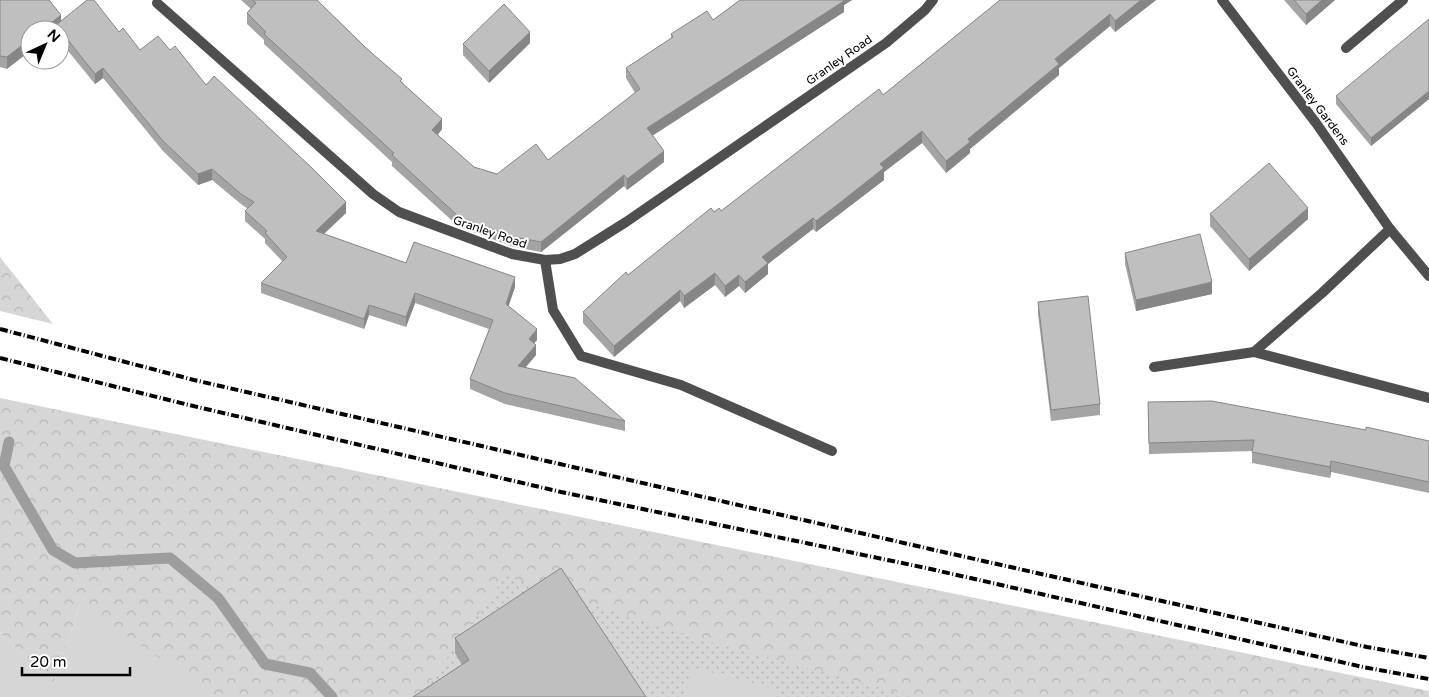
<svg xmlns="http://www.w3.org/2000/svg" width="1429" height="697" viewBox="0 0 1429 697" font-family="'Varela Round',sans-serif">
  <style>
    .grass { fill: url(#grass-dots) }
    .forest { fill: url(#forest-crowns) }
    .garden { fill: #d6d6d6 }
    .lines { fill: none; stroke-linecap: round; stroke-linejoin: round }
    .stream { stroke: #9d9d9d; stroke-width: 11 }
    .lane { stroke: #4f4f4f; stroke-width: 10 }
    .street { stroke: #4f4f4f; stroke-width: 10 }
    .rail { stroke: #000; stroke-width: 4; stroke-dasharray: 8 2.5 1 2.5; stroke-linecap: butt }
    .wall { fill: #a4a4a4 }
    .shaded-wall { fill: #868686 }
    .building { fill: #bfbfbf; stroke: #868686 }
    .labels { text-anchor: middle; stroke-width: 4; stroke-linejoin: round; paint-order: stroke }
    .street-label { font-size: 12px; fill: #000; stroke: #fff }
  </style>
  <defs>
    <pattern id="grass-dots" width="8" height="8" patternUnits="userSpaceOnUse" patternTransform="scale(1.25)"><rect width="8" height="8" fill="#d6d6d6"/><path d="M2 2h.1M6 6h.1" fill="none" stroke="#b6b6b6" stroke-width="1.8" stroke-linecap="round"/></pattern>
    <pattern id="forest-crowns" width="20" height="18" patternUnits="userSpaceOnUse" patternTransform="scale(1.25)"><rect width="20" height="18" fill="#d6d6d6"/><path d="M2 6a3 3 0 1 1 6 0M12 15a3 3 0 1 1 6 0" fill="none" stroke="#b6b6b6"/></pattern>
  </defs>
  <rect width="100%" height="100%" fill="#fff"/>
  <!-- grass -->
  <path class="grass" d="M470,540L1088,697H322Z"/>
  <!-- forest -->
  <g class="forest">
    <path d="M0,257L53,324L0,311Z"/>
    <path d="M0,398L1429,691V697H915L691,637L506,576L425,689L415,697H194L80,604L54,683L0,633Z"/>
  </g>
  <!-- garden -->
  <g class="garden">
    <path d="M80,604L216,697H0V633L54,682Z"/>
    <path d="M692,667L775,689L773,697H684Z"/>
  </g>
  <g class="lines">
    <!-- stream -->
    <path class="stream" d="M9,442L4,466L53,550L75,563L170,558L218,598L265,664L310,673L332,697"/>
    <!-- lane -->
    <path class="lane" d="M545,260L553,310L581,356L681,385L832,451"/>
    <!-- street -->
    <g class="street">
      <path d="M1222,0L1316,123L1390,229L1429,276"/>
      <path d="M157,3L373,194L399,212L512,254L545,260L560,259L575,254L626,222L886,43L925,10L933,0"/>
      <path d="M1346,48L1403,0"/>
      <path d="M1254,352L1322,293L1390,229"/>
      <path d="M1154,367L1254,352L1429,398"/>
    </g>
    <!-- rail -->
    <g class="rail">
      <path d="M0,329L194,380L930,549L1367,647L1429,658"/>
      <path d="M0,358L189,405L561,492L926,568L1363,667L1429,679"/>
    </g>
  </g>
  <!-- wall -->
  <g class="wall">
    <path d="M0,0L61,21L119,32L140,50H170L206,85L346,213L324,234L406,263L515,287L508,306L537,340L534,343L536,355L526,367L625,421V431L505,404L470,389V379L489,329L415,303L406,327L369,315L364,329L261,293V283L283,262L265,243V239L245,221V211L248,209L241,204L212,180L198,185L163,151L103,78L95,84L60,41V30H30L7,69L0,67Z"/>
    <path d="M241,0H317L402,82L442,129L438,135L474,167L497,174L548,160L635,93L626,78V68L671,39V34L713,20L740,0H852L844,5V12L652,136L664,162L627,190L624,186L541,252L514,247L459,227L392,166V162L264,44V40L247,24V13L251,9Z"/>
    <path d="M1000,0H1156L1115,32L1110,26L1059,68V75L970,149V153L946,173L922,143L884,172V180L837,216L816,232L813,229L768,264V274L745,293L739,286L725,297L715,285L684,308L680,301L614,357L583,323V312L628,275L714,212L721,211L883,95Z"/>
    <path d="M1284,0H1335L1306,25Z"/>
    <path d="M530,43L489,83L463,55V44Z"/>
    <path d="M1336,96L1429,99L1371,146L1336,104Z"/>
    <path d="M1210,214L1308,219L1249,271L1210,226Z"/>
    <path d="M1125,253L1212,294L1136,311L1125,264Z"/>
    <path d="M1038,302L1100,404V415L1051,421L1038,314Z"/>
    <path d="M1148,414L1366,430L1429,441V493L1331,472L1330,478L1252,463V451L1149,454Z"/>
    <path d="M455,638L646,697L462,665L455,653Z"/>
  </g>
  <!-- shaded-wall -->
  <g class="shaded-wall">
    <path d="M841,0H852L844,5V12L647,139V128Z"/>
    <path d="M1141,0H1156L1115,32V21Z"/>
    <path d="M1322,0H1335L1306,25V14Z"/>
    <path d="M1110,14V26L1059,68V75L970,149V153L946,173V161L968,139L1055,59Z"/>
    <path d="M61,15V26L56,25V30H42Z"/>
    <path d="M530,32V43L489,83V71Z"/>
    <path d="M30,39V51L7,69V57Z"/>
    <path d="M103,68V78L95,84V74Z"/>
    <path d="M1429,91V99L1371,146V138Z"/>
    <path d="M442,119V129L432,140V130Z"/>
    <path d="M922,131V143L884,172V180L816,232V221L880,164Z"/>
    <path d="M664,151V162L627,190V179Z"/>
    <path d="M212,169V180L198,185V174Z"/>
    <path d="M624,175V186L541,252V242Z"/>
    <path d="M346,202V213L316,241V231Z"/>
    <path d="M1308,208V219L1249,271V259Z"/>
    <path d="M813,218V229L768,264V274L745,293V282L762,257Z"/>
    <path d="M715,273V285L684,308V296Z"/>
    <path d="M739,275V286L725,297V286Z"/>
    <path d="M515,277V287L506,314V304Z"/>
    <path d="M1212,282V294L1136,311V300Z"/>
    <path d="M680,290V301L614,357V346Z"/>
    <path d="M415,293V303L406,327V317Z"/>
    <path d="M369,305V315L364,329V319Z"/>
    <path d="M537,329V340L529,349V339Z"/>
    <path d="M536,345V355L518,376V366Z"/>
    <path d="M1331,461V472L1330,478V467Z"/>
  </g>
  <!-- building -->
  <g class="building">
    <path d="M0,0H49L61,15L42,30H30V39L7,57L0,56Z"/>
    <path d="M87,0H94L119,32L123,28L140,50L158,36L170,50L175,46L206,85L214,76L313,169L346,202L316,231L406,263L414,242L515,277L506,304L537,329L529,339L536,345L518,366L575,378L625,421L505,393L470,379L493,320L415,293L406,317L369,305L364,319L261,283L287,257L265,233L267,231L245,211L254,202L241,194L212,169L198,174L163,141L103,68L95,74L56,25Z"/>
    <path d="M252,0H317L367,49L402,79L400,81L442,119L432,130L474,167L497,174L536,144L548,160L640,89L626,68L673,37L671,34L707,11L713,20L740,0H844V1L647,128L664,151L627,179L624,175L541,242L514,237L459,217L392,155L394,153L264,34L266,32L247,13L256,3Z"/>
    <path d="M1000,0H1141L1115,21L1110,14L1055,59L1059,64L968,139L970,142L946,161L922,131L880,164L884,168L837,205L816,221L813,218L762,257L768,263L745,282L739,275L725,286L715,273L684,296L680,290L614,346L583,312L626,272L628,275L711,208L714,212L719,208L721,211L879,89L883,95Z"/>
    <path d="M1294,0H1322L1306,14Z"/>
    <path d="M504,4L530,32L489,71L463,44Z"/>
    <path d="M1429,19V91L1371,138L1336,96Z"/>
    <path d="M1269,163L1308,208L1249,259L1210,214Z"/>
    <path d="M1200,234L1212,282L1136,300L1125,253Z"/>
    <path d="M1088,296L1100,404L1051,410L1038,302Z"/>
    <path d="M1212,401L1366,430V427L1429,441V482L1331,461L1330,467L1252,452L1254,440L1149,443L1148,402Z"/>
    <path d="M561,568L646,697H413L469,660L455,638Z"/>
  </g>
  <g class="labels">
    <!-- street labels -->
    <g class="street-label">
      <text transform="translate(839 60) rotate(-35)" y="4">Granley Road</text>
      <text transform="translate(1318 106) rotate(53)" y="4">Granley Gardens</text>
      <text transform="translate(490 232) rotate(19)" y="4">Granley Road</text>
    </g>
  </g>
  <!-- north arrow -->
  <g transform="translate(45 45) rotate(44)"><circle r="24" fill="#ffffff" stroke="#999999"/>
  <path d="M0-4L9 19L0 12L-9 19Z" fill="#000000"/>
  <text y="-8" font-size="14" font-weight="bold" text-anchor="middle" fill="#000000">N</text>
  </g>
  <!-- scale -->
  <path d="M22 667v8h108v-8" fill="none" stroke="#000000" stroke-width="2.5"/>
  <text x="30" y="667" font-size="15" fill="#000000" stroke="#ffffff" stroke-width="4" paint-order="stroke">20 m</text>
</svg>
